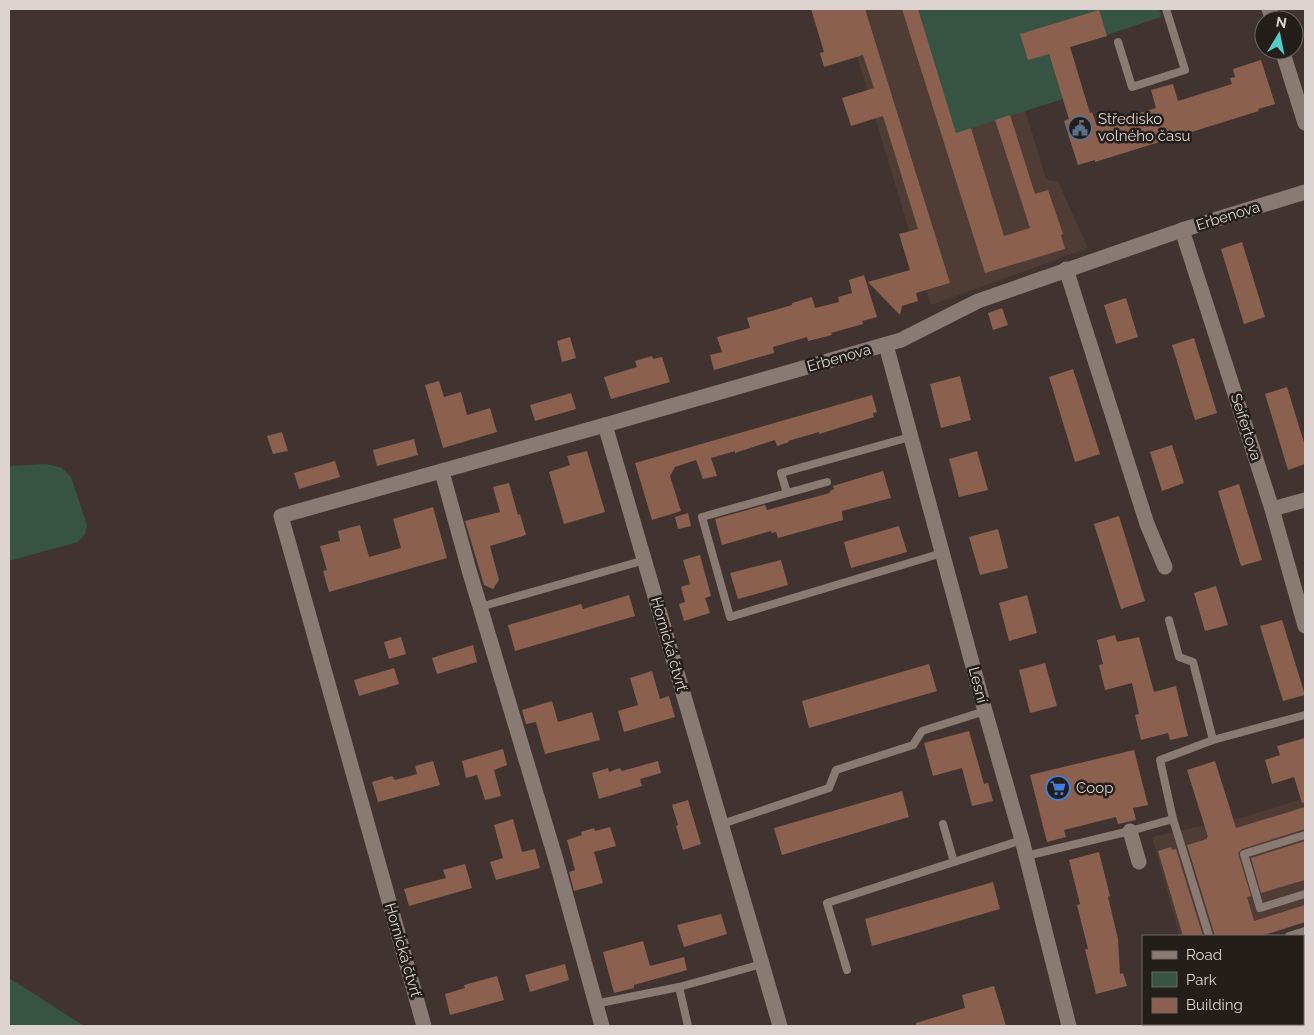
<svg xmlns="http://www.w3.org/2000/svg" width="1314" height="1035" viewBox="0 0 1314 1035" font-family="Raleway,sans-serif">
  <style>
    .built { fill: #4f3c35 }
    .green { fill: #375343 }
    .building { fill: #8b604f }
    .lines { fill: none; stroke-linecap: round; stroke-linejoin: round }
    .lane { stroke: #897a74; stroke-width: 8 }
    .street { stroke: #897a74; stroke-width: 15 }
    .labels { text-anchor: middle; stroke-width: 5; stroke-linejoin: round; paint-order: stroke }
    .poi-label { font-size: 15px; fill: #dcd3d0; stroke: #241e1b; text-anchor: start }
    .street-label { font-size: 15px; fill: #dcd3d0; stroke: #241e1b }
  </style>
  <rect width="100%" height="100%" fill="#413430"/>
  <!-- built -->
  <g class="built">
    <path d="M843,9H924L1024,106L1046,179L1058,182L1088,248L931,305Z"/>
    <path d="M1305,798V922L1258,936H1180L1152,837L1244,817Z"/>
  </g>
  <!-- green -->
  <g class="green">
    <path d="M918,9H1159L1161,17L1049,54L1063,99L956,133Z"/>
    <path d="M47,464L62,468L71,477L87,525L85,534L78,542L9,561V466Z"/>
    <path d="M1303,954L1305,963V1005L1303,1006Z"/>
    <path d="M9,978L84,1026H9Z"/>
  </g>
  <!-- building -->
  <g class="building">
    <path d="M811,9H865L950,283L916,293L918,301L902,306L900,315L868,282L910,270L899,234L918,229L883,116L851,126L842,98L874,88L863,55L824,67L820,53L824,52Z"/>
    <path d="M902,9H918L956,133L971,128L1004,236L1030,228L995,120L1010,115L1035,194L1048,190L1063,234L1061,235L1065,249L985,273Z"/>
    <path d="M1099,10L1107,36L1070,47L1090,113L1092,112L1097,126L1156,108L1151,90L1173,84L1178,101L1232,84L1230,78L1235,77L1233,69L1261,60L1275,104L1258,109L1259,111L1095,162V160L1078,165L1064,121L1069,119L1049,54L1028,60L1020,34Z"/>
    <path d="M1242,242L1265,317L1244,324L1221,249Z"/>
    <path d="M864,275L877,317L862,321L863,324L831,333L832,335L808,341L807,337L773,347L774,353L714,370L710,355L722,352L717,337L750,328L747,318L792,305V303L812,297L815,308L839,302L838,297L852,293L849,280Z"/>
    <path d="M1126,298L1138,337L1116,344L1104,305Z"/>
    <path d="M1002,308L1008,325L993,330L988,313Z"/>
    <path d="M570,337L576,358L562,362L557,341Z"/>
    <path d="M1194,338L1217,413L1195,420L1172,345Z"/>
    <path d="M652,356L653,359L662,357L670,382L611,399L604,377L637,367L635,361Z"/>
    <path d="M1073,369L1100,454L1075,462L1049,377Z"/>
    <path d="M960,376L971,420L941,428L930,384Z"/>
    <path d="M439,381L444,397L461,392L467,415L490,408L497,432L443,448L425,385Z"/>
    <path d="M1287,387L1305,446V464L1288,470L1265,394Z"/>
    <path d="M571,393L576,409L535,421L530,405Z"/>
    <path d="M872,395L877,412L873,413L874,417L819,434V432L788,441L789,442L777,446L775,440L735,453V451L711,458L717,476L703,479L696,460L675,467L670,476L681,511L652,520L635,463Z"/>
    <path d="M282,432L288,451L273,454L267,436Z"/>
    <path d="M414,439L418,455L377,466L373,450Z"/>
    <path d="M1172,445L1184,483L1162,491L1150,452Z"/>
    <path d="M587,451L605,512L564,524L549,472L570,465L567,456Z"/>
    <path d="M977,451L988,490L959,497L949,459Z"/>
    <path d="M335,461L340,477L299,489L294,473Z"/>
    <path d="M883,471L891,498L842,511L843,520L778,538L776,532L772,533L771,531L722,545L715,519L765,505L767,510L830,493V491L834,489L833,486Z"/>
    <path d="M509,483L518,515L520,514L526,535L490,546L499,580L493,589L484,585L465,521L500,512L493,487Z"/>
    <path d="M1239,484L1262,560L1241,566L1218,491Z"/>
    <path d="M433,507L447,558L329,592L323,571L327,570L320,546L340,541L338,531L360,525L369,557L401,548L393,519Z"/>
    <path d="M688,513L691,526L678,529L675,517Z"/>
    <path d="M1119,516L1145,601L1121,609L1094,524Z"/>
    <path d="M899,526L907,552L851,568L844,542Z"/>
    <path d="M998,529L1008,568L980,575L969,537Z"/>
    <path d="M700,555L711,596L705,598L710,613L684,621L679,604L685,602L681,587L690,584L683,560Z"/>
    <path d="M781,560L788,585L738,599L730,573Z"/>
    <path d="M1216,586L1228,625L1205,631L1194,593Z"/>
    <path d="M629,595L635,616L515,651L508,625L581,604L583,609Z"/>
    <path d="M1027,595L1037,633L1009,641L999,603Z"/>
    <path d="M1282,620L1305,695L1283,701L1260,626Z"/>
    <path d="M1115,635L1117,642L1139,637L1154,692L1176,686L1188,736L1170,740L1168,733L1141,740L1135,715L1139,714L1132,683L1105,690L1099,665L1103,664L1097,640Z"/>
    <path d="M401,637L406,654L389,659L384,642Z"/>
    <path d="M473,645L477,662L437,674L432,658Z"/>
    <path d="M1045,663L1057,706L1030,713L1019,670Z"/>
    <path d="M929,664L937,691L809,728L802,701Z"/>
    <path d="M394,668L399,684L359,696L354,680Z"/>
    <path d="M652,671L660,699L669,696L675,717L624,732L618,711L638,705L630,678Z"/>
    <path d="M552,701L558,722L592,712L600,740L545,754L536,722L526,724L522,710Z"/>
    <path d="M969,731L984,784L988,783L993,801L972,806L962,768L933,776L924,743Z"/>
    <path d="M1305,738V802L1302,803L1294,777L1272,784L1265,760L1280,755L1277,746Z"/>
    <path d="M503,749L507,765L494,770L501,796L485,800L477,775L466,778L462,761Z"/>
    <path d="M1134,750L1148,805L1133,808L1136,820L1118,824L1116,817L1064,830L1066,837L1047,842L1030,775Z"/>
    <path d="M433,761L440,785L378,802L372,782L392,776L395,780L417,774L415,766Z"/>
    <path d="M658,761L661,773L640,779L642,786L599,799L592,773L608,768L609,772L620,768L622,771Z"/>
    <path d="M1215,761L1236,828L1305,807V829L1242,849L1238,853L1251,896L1247,897L1254,921L1305,905V922L1261,936H1215L1187,845L1207,839V837H1208L1187,770Z"/>
    <path d="M902,791L909,817L782,855L774,828Z"/>
    <path d="M688,800L701,844L683,850L676,826L678,825L672,805Z"/>
    <path d="M513,819L522,852L535,849L540,868L496,880L490,862L503,858L494,825Z"/>
    <path d="M610,827L616,846L594,852L603,883L574,891L569,872L575,870L567,840L582,835L581,832L594,828L595,831Z"/>
    <path d="M1305,841V880L1261,893L1251,858Z"/>
    <path d="M1171,847L1172,850L1176,849L1203,936H1183L1158,851Z"/>
    <path d="M1099,852L1110,896L1108,897L1118,939L1120,974L1123,973L1127,986L1096,994L1085,949H1088L1077,905L1080,904L1069,860Z"/>
    <path d="M465,864L472,888L409,906L404,889L446,878L443,870Z"/>
    <path d="M993,882L1000,909L872,946L865,919Z"/>
    <path d="M721,914L727,934L684,947L677,925Z"/>
    <path d="M643,941L650,966L684,957L687,970L634,985V988L614,993L603,952Z"/>
    <path d="M565,964L569,980L530,992L525,975Z"/>
    <path d="M497,976L504,1000L450,1015L445,994L465,988L464,985Z"/>
    <path d="M994,986L1006,1026H916V1023L965,1008L962,995Z"/>
  </g>
  <g class="lines">
    <!-- lane -->
    <g class="lane">
      <path d="M1118,42L1132,87L1185,70L1166,9"/>
      <path d="M827,482L702,517L730,617L942,553"/>
      <path d="M787,493L781,473L910,437"/>
      <path d="M480,607L645,560"/>
      <path d="M1169,620L1179,657L1193,662L1213,740"/>
      <path d="M1173,819L1209,936"/>
      <path d="M722,824L829,788L836,770L913,745L922,731L985,711"/>
      <path d="M943,824L954,862"/>
      <path d="M1305,835L1244,854L1260,908L1305,894"/>
      <path d="M1026,856L1130,831L1173,819L1160,760L1213,740L1305,715"/>
      <path d="M1289,936L1305,931"/>
      <path d="M847,970L827,903L1022,840"/>
      <path d="M679,987L688,1026"/>
      <path d="M595,1004L679,987L762,964"/>
      <path d="M1303,1018L1305,1017"/>
      <path d="M1256,1024V1026"/>
      <path d="M1271,1026L1281,1024"/>
    </g>
    <!-- street -->
    <g class="street">
      <path d="M1269,9L1273,20"/>
      <path d="M1282,50L1305,123"/>
      <path d="M1182,230L1272,509L1305,626"/>
      <path d="M1066,269L1147,524L1165,567"/>
      <path d="M886,345L985,711L1022,840L1069,1026"/>
      <path d="M605,425L901,340L978,301L1182,230L1305,192"/>
      <path d="M442,472L469,570L556,860L602,1026"/>
      <path d="M1272,509L1305,500"/>
      <path d="M1130,831L1139,862"/>
      <path d="M424,1026L281,516L605,425L780,1026"/>
    </g>
  </g>
  <!-- icons -->
  <defs>
    <g id="civic-ring" transform="scale(1.25)"><circle r="9.5" fill="#241e1b" stroke="#5c6f8a" stroke-width="1.5"/><path d="M-.6-6.5H3V-4.5H.6V-3L4-1V1h2V6H-6V1h2V-1L-.6-3ZM-1.2 2.5V6h2.4V2.5Z" fill="#5c6f8a"/></g>
    <g id="supermarket-ring" transform="scale(1.25)"><circle r="9.5" fill="#241e1b" stroke="#3f7fe0" stroke-width="1.5"/><path d="M-6-5.5h2.5l.6 2H6L4.5 2H-2.5L-4.4-4H-6ZM-1.5 3.2a1.3 1.3 0 1 0 .1 0ZM3 3.2a1.3 1.3 0 1 0 .1 0Z" fill="#3f7fe0"/></g>
  </defs>
  <g fill-rule="evenodd">
    <use href="#civic-ring" x="1080" y="128"/>
    <use href="#supermarket-ring" x="1058" y="788"/>
  </g>
  <g class="labels">
    <!-- poi labels -->
    <g class="poi-label">
      <text x="1098" y="124">Středisko<tspan x="1098" dy="17">volného času</tspan></text>
      <text x="1076" y="793">Coop</text>
    </g>
    <!-- street labels -->
    <g class="street-label">
      <text transform="translate(1228 216) rotate(-17)" y="5">Erbenova</text>
      <text transform="translate(839 358) rotate(-16)" y="5">Erbenova</text>
      <text transform="translate(1246 427) rotate(72)" y="5">Seifertova</text>
      <text transform="translate(669 644) rotate(74)" y="5">Hornická čtvrť</text>
      <text transform="translate(978 685) rotate(75)" y="5">Lesní</text>
      <text transform="translate(403 950) rotate(74)" y="5">Hornická čtvrť</text>
    </g>
  </g>
  <!-- border -->
  <rect width="1314" height="1035" fill="none" stroke="#dcd3d0" stroke-width="20"/>
  <!-- legend -->
  <rect x="1142" y="935" width="162" height="90" fill="#241e1b" stroke="#6e6663"/>
  <rect x="1152" y="951" width="25" height="8" fill="#897a74" stroke="#6e6663"/>
  <text x="1186" y="960" font-size="15" fill="#dcd3d0">Road</text>
  <rect x="1152" y="972" width="25" height="15" fill="#375343" stroke="#6e6663"/>
  <text x="1186" y="985" font-size="15" fill="#dcd3d0">Park</text>
  <rect x="1152" y="998" width="25" height="15" fill="#8b604f" stroke="#6e6663"/>
  <text x="1186" y="1010" font-size="15" fill="#dcd3d0">Building</text>
  <!-- north arrow -->
  <g transform="translate(1279 35) rotate(10)"><circle r="24" fill="#241e1b" stroke="#6e6663"/>
  <path d="M0-4L9 19L0 12L-9 19Z" fill="#53cdc9"/>
  <text y="-8" font-size="14" font-weight="bold" text-anchor="middle" fill="#dcd3d0">N</text>
  </g>
</svg>
